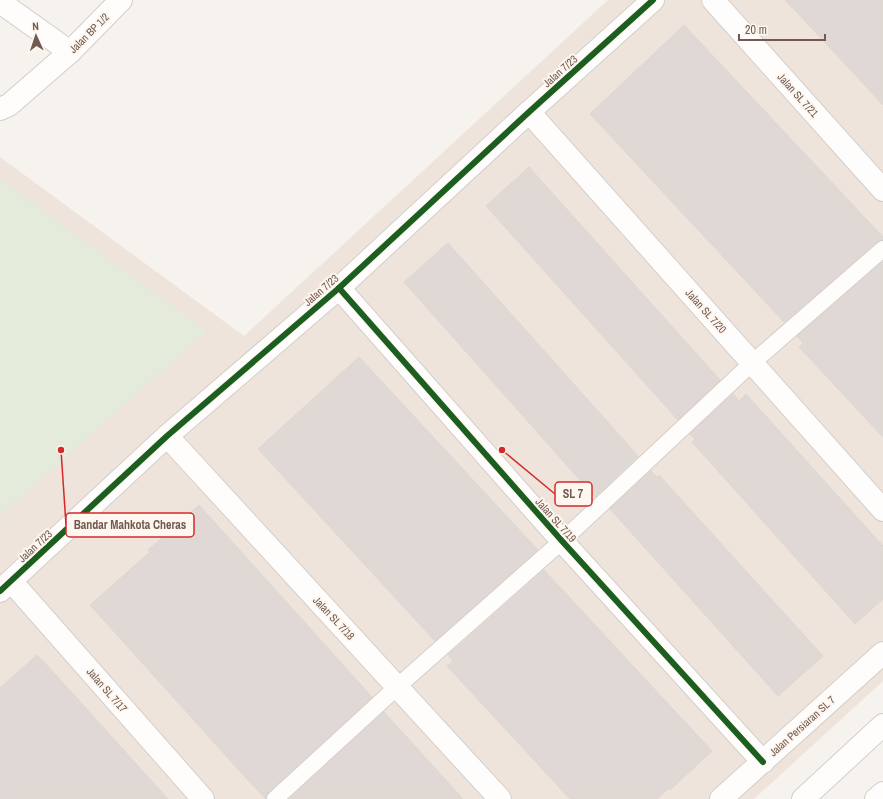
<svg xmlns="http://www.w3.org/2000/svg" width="883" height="799" viewBox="0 0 883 799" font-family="'Archivo Narrow',sans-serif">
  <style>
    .residential { fill: #eee4dc }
    .green { fill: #e5ebda }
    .building { fill: #dfd8d4; stroke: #ded6d1 }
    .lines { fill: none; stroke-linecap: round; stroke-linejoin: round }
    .service-casing { stroke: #d4cec9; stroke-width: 18 }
    .minor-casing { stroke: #d4cec9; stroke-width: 24 }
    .tertiary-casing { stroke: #d4cec9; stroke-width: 24 }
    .service { stroke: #fefdfc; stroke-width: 16 }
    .minor { stroke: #fefdfc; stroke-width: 22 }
    .tertiary { stroke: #fefdfc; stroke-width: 22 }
    .cycleway-casing { stroke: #fdf7f0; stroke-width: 8 }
    .cycleway { stroke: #1b5e20; stroke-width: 6 }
    .labels { text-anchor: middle; stroke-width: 4; stroke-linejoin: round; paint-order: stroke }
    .street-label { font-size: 11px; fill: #725a50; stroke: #fdf7f0 }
    .leader { fill: none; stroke: #d62828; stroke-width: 1.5 }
    .callout-dot { fill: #d62828; stroke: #fdf7f0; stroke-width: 1.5 }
    .callout { fill: #fdf7f0; stroke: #d62828; stroke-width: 1.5 }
    .callout-label { font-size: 12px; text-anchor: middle; font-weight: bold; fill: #725a50 }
  </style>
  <rect width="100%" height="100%" fill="#f6f2ee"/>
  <!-- residential -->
  <path class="residential" d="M608,0H883V681L754,799H0V157L244,336Z"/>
  <!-- green -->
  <path class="green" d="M0,179L207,331L0,516Z"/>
  <!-- building -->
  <g class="building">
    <path d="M785,0H883V105L806,22Z"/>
    <path d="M684,25L883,237V240L877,242L784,322L590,114Z"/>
    <path d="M529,167L720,380L678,420L486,206Z"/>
    <path d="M448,243L638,456L595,497L404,282Z"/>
    <path d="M883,262V437L799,347L803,343L797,336Z"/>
    <path d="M359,357L538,550L435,641L258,449Z"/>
    <path d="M733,394L739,401L746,394L883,546V599L855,624L692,442L695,439L690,434Z"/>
    <path d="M651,471L657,477L659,475L823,656L778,696L610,509Z"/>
    <path d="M199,505L372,697L269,792L266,799L246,778L90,605L150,552L148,550Z"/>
    <path d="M544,570L712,751L670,790L669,788L657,799H570L447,666L453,661L448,655Z"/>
    <path d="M37,655L55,674L168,799H0V688Z"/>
    <path d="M384,712L463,799H289Z"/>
  </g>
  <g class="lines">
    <!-- service casing -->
    <g class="service-casing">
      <path id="service" d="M275,799L397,687L562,541L752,363L883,249"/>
    </g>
    <!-- minor casing -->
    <g class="minor-casing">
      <g id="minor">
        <path d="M713,0L883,190"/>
        <path d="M0,2L70,52"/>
        <path d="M0,109L9,105L70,52L121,0"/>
        <path d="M529,112L883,510"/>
        <path d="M339,288L562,541L763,762"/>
        <path d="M167,436L500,799"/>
        <path d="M11,581L203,799"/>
        <path d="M0,591L167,436L339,288L529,112L653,0"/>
        <path d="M721,799L883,653"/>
      </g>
    </g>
    <!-- tertiary casing -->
    <g class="tertiary-casing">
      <g id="tertiary">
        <path d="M803,799L883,725"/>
        <path d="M876,799L883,793"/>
      </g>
    </g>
    <!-- service -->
    <use href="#service" class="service"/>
    <!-- minor -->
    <use href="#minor" class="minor"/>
    <!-- tertiary -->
    <use href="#tertiary" class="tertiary"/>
    <!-- cycleway casing -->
    <g class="cycleway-casing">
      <g id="cycleway">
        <path d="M339,288L562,541L763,762"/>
        <path d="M0,591L167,436L339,288L529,112L653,0"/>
      </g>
    </g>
    <!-- cycleway -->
    <use href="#cycleway" class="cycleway"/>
  </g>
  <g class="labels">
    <!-- street labels -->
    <g class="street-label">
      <text transform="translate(89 33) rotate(-45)" y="4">Jalan BP 1/2</text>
      <text transform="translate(560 71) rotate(-42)" y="4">Jalan 7/23</text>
      <text transform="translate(798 95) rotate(48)" y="4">Jalan SL 7/21</text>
      <text transform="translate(321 290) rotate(-41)" y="4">Jalan 7/23</text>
      <text transform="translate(706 311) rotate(48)" y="4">Jalan SL 7/20</text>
      <text transform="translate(556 520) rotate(48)" y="4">Jalan SL 7/19</text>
      <text transform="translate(35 546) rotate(-43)" y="4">Jalan 7/23</text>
      <text transform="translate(334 618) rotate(47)" y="4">Jalan SL 7/18</text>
      <text transform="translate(107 690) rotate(49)" y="4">Jalan SL 7/17</text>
      <text transform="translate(802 726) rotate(-42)" y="4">Jalan Persiaran SL 7</text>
    </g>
  </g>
  <!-- callouts -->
  <path class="leader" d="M502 450L555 494M61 450L66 525"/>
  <g class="callout-dot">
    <circle cx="502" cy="450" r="4"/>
    <circle cx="61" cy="450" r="4"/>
  </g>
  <g class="callout">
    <rect x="555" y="482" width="37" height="24" rx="4"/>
    <rect x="66" y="513" width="128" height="24" rx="4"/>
  </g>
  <g class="callout-label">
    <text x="573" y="498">SL 7</text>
    <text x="130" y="529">Bandar Mahkota Cheras</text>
  </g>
  <!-- north arrow -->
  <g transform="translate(36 36) rotate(357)" stroke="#fdf7f0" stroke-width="3" paint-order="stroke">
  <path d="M0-3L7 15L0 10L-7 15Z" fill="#725a50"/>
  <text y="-6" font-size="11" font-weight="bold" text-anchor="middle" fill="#725a50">N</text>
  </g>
  <!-- scale -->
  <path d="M739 34v6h86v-6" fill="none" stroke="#725a50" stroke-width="2"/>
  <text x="745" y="34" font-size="12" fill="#725a50" stroke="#fdf7f0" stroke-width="3" paint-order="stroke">20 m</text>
</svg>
